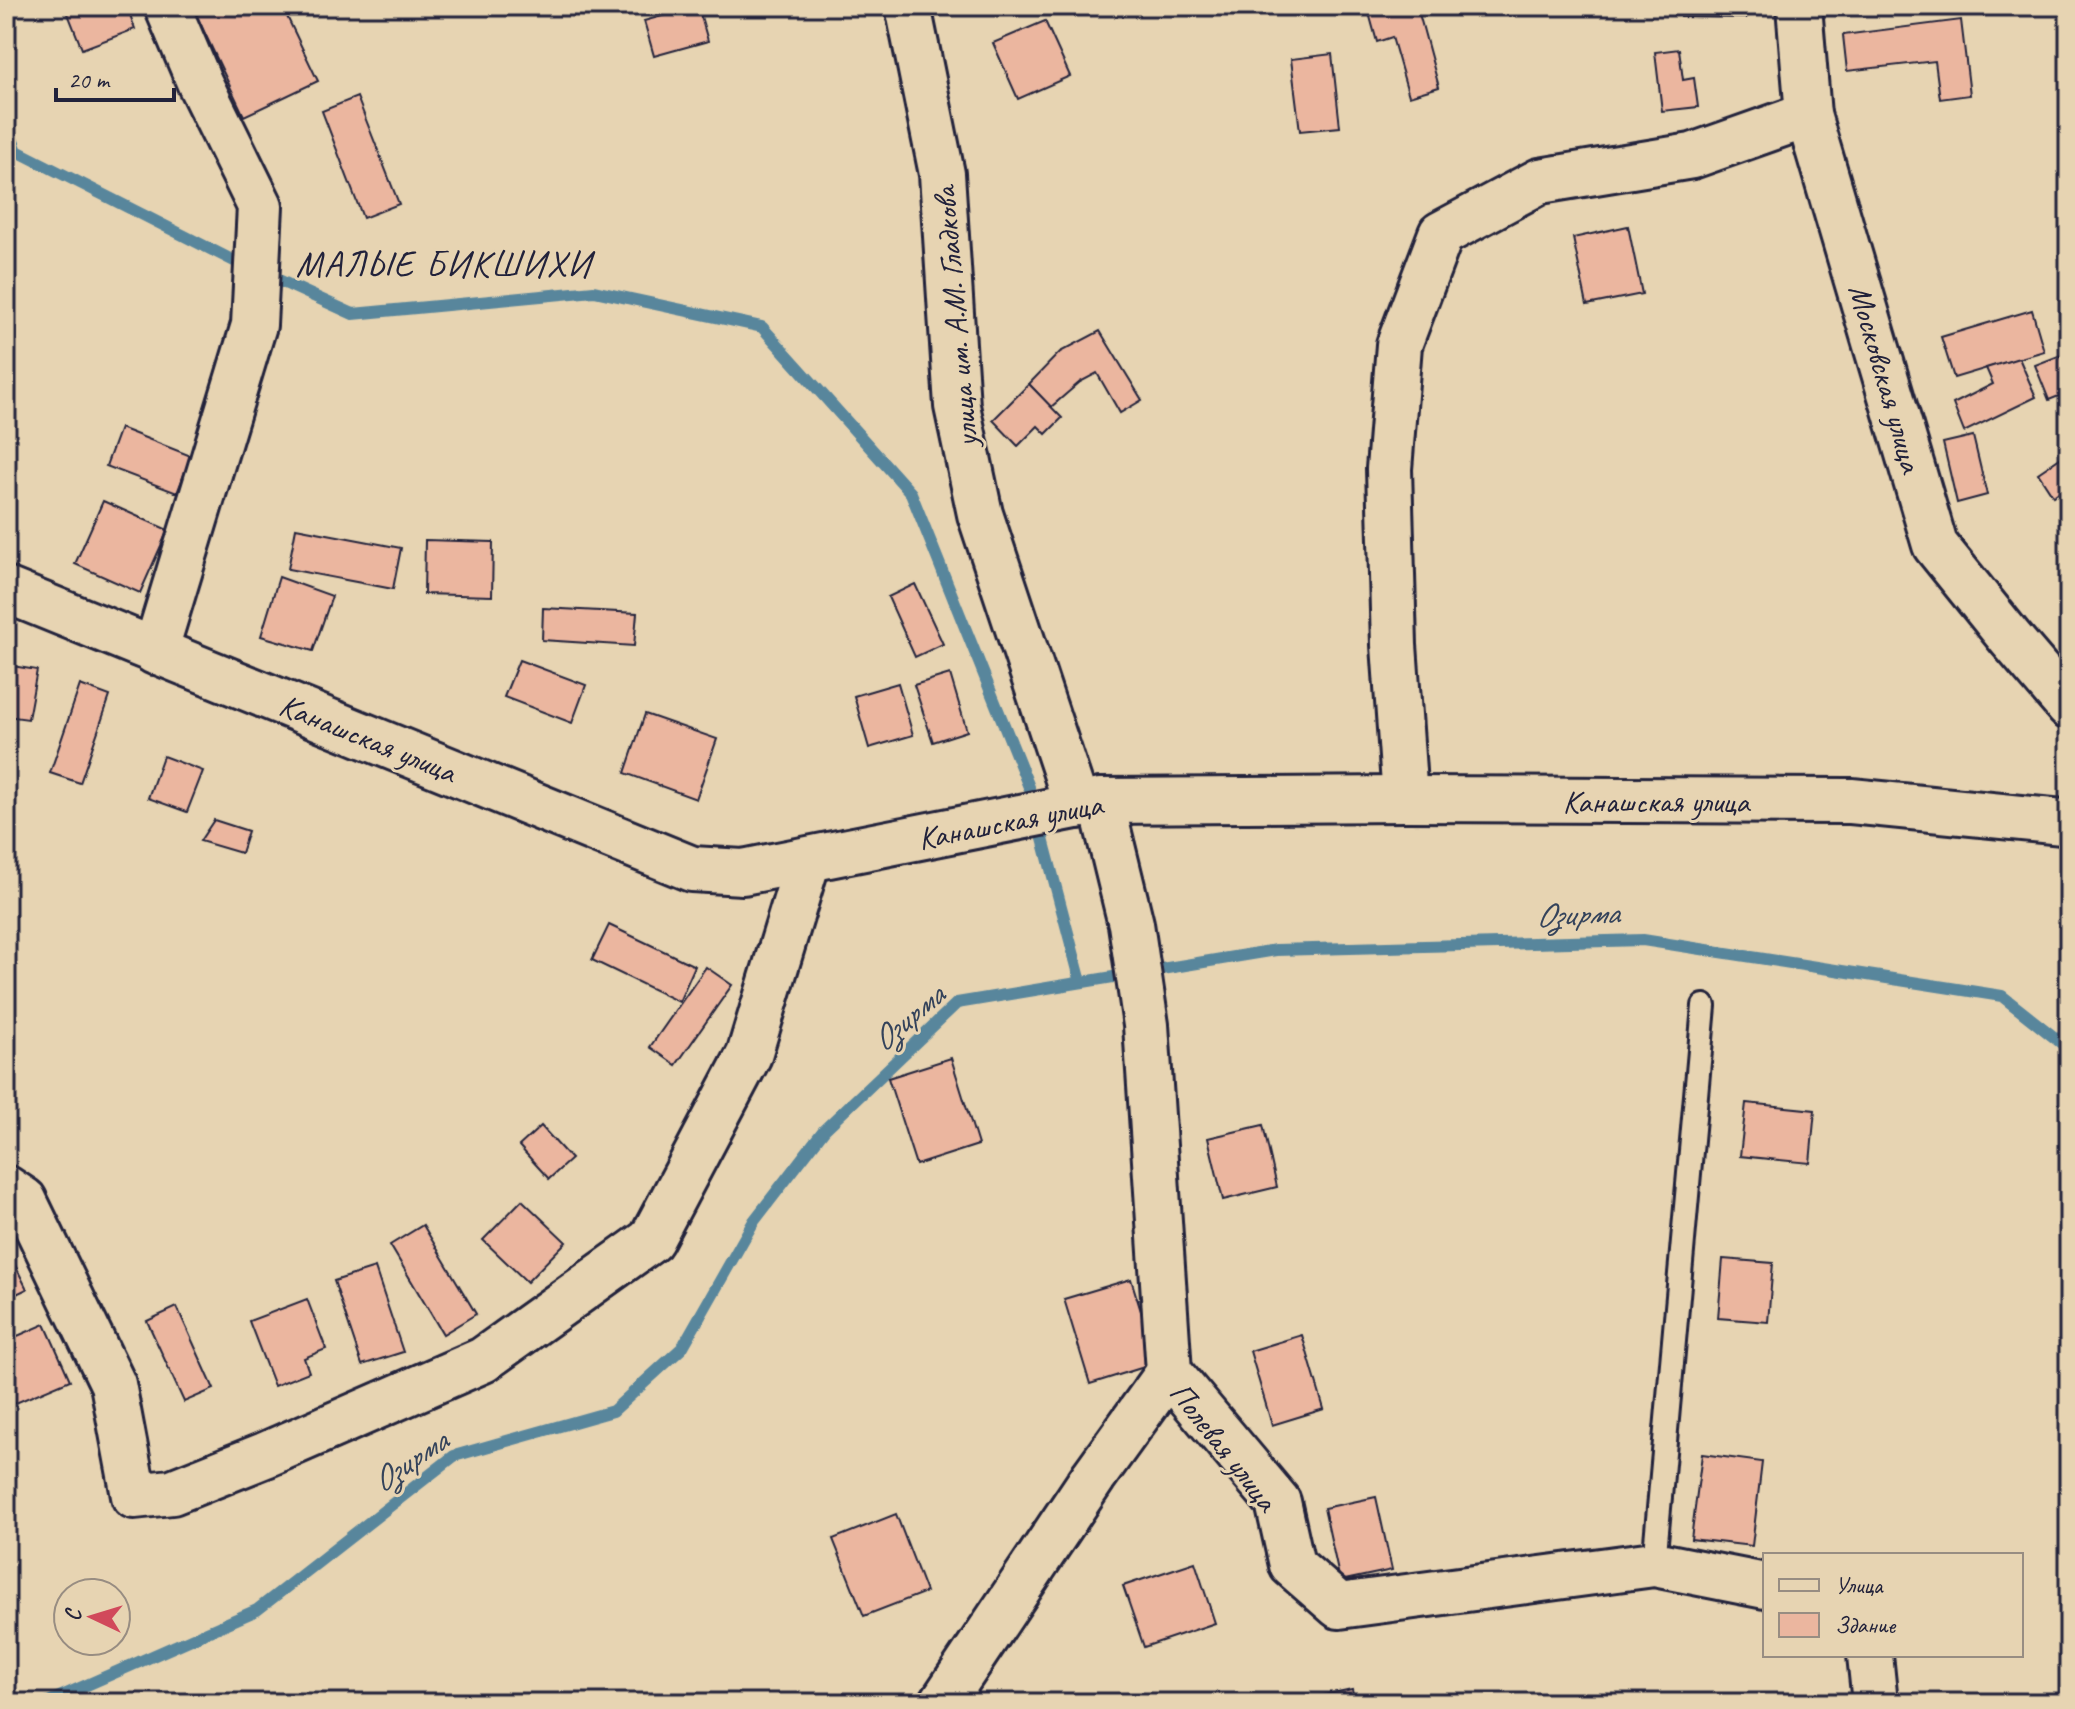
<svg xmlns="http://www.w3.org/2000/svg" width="2075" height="1709" viewBox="0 0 2075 1709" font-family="Caveat,sans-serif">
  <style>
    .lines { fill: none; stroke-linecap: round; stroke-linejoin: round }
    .stream { stroke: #59869c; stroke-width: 12 }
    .building { fill: #ebb69f; stroke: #22223b; stroke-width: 2 }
    .service-casing { stroke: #22223b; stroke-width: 28 }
    .minor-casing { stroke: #22223b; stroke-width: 50 }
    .service { stroke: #e7d4b2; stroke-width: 22 }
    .minor { stroke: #e7d4b2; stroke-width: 44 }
    .labels { text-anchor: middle; stroke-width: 6; stroke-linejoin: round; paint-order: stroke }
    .street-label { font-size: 32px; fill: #22223b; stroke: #e7d4b2 }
    .water-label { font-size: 34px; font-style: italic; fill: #34435b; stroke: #e7d4b2 }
    .quarter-label { font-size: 36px; letter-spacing: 2px; fill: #22223b; stroke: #e7d4b2 }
  </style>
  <rect width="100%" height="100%" fill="#e7d4b2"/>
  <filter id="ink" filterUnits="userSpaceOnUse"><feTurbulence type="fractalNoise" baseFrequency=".0125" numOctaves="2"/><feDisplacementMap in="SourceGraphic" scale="16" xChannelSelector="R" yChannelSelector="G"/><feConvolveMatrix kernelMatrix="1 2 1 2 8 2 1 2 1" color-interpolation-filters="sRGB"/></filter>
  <g filter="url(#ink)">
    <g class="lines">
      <!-- stream -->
      <g class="stream">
        <path d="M6,124L17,151L236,262"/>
        <path d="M274,278L353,314L594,291L762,327L911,493L1029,787"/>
        <path d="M1042,835L1081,982"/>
        <path d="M46,1703L257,1610L454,1456L613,1411L682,1348L754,1221L824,1130L957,1003L1276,950L1643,940L2002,996L2069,1049"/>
      </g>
    </g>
    <!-- building -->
    <g class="building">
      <path d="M65,6H127L135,29L82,49Z"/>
      <path d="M192,6H282L318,81L244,116Z"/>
      <path d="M698,6L708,41L654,56L644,21Z"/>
      <path d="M1393,6H1417L1439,87L1409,96L1392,37L1377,42L1369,13Z"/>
      <path d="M1681,6H1748L1747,18L1681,17Z"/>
      <path d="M1961,20L1970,95L1940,99L1935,61L1847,71L1843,35Z"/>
      <path d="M1045,21L1070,76L1018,99L993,43Z"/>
      <path d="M1679,49L1683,80L1694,78L1698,107L1662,111L1655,52Z"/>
      <path d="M1332,54L1340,127L1300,131L1291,59Z"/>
      <path d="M357,97L399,204L363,218L322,111Z"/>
      <path d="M1628,226L1642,294L1587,305L1573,238Z"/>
      <path d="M2032,310L2044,351L1954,378L1941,337Z"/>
      <path d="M1100,331L1142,400L1120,413L1097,373L1080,382L1051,407L1029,384L1060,352Z"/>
      <path d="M2061,355L2069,377V392L2049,400L2035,365Z"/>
      <path d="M2019,358L2036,397L1964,432L1953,404L1993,384L1986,368Z"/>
      <path d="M1029,384L1062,418L1046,434L1038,426L1018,446L993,420Z"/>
      <path d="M120,428L191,456L177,493L106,466Z"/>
      <path d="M1973,436L1987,495L1957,503L1943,443Z"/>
      <path d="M2069,452V485L2053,496L2038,473Z"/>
      <path d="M103,501L168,530L140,593L75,564Z"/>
      <path d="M296,528L401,548L393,589L288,569Z"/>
      <path d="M425,540L493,542L492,596L424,594Z"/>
      <path d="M279,577L332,596L313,651L261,636Z"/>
      <path d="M915,584L943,644L915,657L888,597Z"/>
      <path d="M543,608L637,613L634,646L542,640Z"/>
      <path d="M519,660L586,685L572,723L504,697Z"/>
      <path d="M6,665L37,670L28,719L6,716Z"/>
      <path d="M950,674L967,731L933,742L914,685Z"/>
      <path d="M898,683L913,735L869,748L854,696Z"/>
      <path d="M80,685L110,696L80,783L50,773Z"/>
      <path d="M645,714L717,739L696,799L625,773Z"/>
      <path d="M163,756L203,771L187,812L148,798Z"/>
      <path d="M214,820L248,831L241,853L200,841Z"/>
      <path d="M609,925L695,966L679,1002L592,960Z"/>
      <path d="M706,967L732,985L676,1065L650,1047Z"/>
      <path d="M951,1058L978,1145L916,1165L888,1078Z"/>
      <path d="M1746,1103L1815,1110L1810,1163L1740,1156Z"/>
      <path d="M1263,1125L1277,1187L1223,1200L1208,1138Z"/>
      <path d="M541,1126L571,1159L549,1179L519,1146Z"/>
      <path d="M522,1200L566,1242L527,1282L483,1240Z"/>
      <path d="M423,1225L476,1314L443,1334L390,1245Z"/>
      <path d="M6,1247L27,1289L6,1299Z"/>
      <path d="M1723,1259L1773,1263L1768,1322L1718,1318Z"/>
      <path d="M375,1268L403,1352L362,1365L334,1281Z"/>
      <path d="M1131,1279L1157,1363L1090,1384L1064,1299Z"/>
      <path d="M307,1299L326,1349L304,1358L309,1372L274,1386L249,1321Z"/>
      <path d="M177,1307L214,1389L184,1402L147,1321Z"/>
      <path d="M45,1324L70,1380L11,1405L6,1393V1341Z"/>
      <path d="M1302,1335L1324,1409L1272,1425L1250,1351Z"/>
      <path d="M1702,1454L1762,1462L1752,1546L1691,1539Z"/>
      <path d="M1376,1497L1392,1570L1340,1581L1324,1508Z"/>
      <path d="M896,1514L926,1592L864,1616L833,1539Z"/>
      <path d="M1195,1562L1215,1623L1144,1647L1123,1586Z"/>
      <path d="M1352,1689L1355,1703H1300V1700Z"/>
    </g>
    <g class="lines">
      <!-- service casing -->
      <g class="service-casing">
        <path id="service" d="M1654,1564L1704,1006"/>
      </g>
      <!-- minor casing -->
      <g class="minor-casing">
        <g id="minor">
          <path d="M908,6L942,174L957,406L980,514L1077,806"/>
          <path d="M1799,6L1808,115L1935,545L2010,638L2069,707"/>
          <path d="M6,590L692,869L743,872L1101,801L1405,799L1851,801L2063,822L2069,824"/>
          <path d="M155,652L254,325L260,206L200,84L167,6"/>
          <path d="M1405,799L1394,645L1389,469L1399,345L1441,234L1540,181L1692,156L1808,115"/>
          <path d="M1101,801L1131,924L1146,1025L1169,1372"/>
          <path d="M6,1188L24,1200L113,1384L134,1496L172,1492L265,1455L483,1360L651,1240L749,1055L808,860"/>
          <path d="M1870,1655L1875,1703"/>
          <path d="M942,1703L1094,1476L1169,1372L1278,1502L1292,1565L1339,1606L1654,1564L1765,1586"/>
        </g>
      </g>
      <!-- service -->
      <use href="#service" class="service"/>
      <!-- minor -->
      <use href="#minor" class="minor"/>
    </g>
  </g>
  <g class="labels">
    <!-- street labels -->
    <g class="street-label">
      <text transform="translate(955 317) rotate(-95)" y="11">улица им. А.М. Гладкова</text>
      <text transform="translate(1886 378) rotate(74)" y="11">Московская улица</text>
      <text transform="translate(368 738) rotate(22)" y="11">Канашская улица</text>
      <text x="1656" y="812">Канашская улица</text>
      <text transform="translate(1010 821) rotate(-11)" y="11">Канашская улица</text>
      <text transform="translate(1224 1446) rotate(52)" y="11">Полевая улица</text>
    </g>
    <!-- water labels -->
    <g class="water-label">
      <text transform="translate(1577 913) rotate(-2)" y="12">Озирма</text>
      <text transform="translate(907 1017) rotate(-40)" y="12">Озирма</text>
      <text transform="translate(409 1460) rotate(-34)" y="12">Озирма</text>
    </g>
    <!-- quarter labels -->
    <g class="quarter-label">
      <text x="444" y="276">МАЛЫЕ БИКШИХИ</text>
    </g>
  </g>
  <!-- margin -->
  <rect width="2075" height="1709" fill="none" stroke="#e7d4b2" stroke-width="32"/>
  <rect x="16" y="16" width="2043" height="1677" fill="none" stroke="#22223b" stroke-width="3" filter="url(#ink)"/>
  <!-- legend -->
  <rect x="1763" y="1553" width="260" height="104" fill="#e7d4b2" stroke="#988d82" stroke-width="2"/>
  <rect x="1779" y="1579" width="40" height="12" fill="#e7d4b2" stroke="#988d82" stroke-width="2"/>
  <text x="1835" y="1593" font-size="24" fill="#22223b">Улица</text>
  <rect x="1779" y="1613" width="40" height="24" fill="#ebb69f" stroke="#988d82" stroke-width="2"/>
  <text x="1835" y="1633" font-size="24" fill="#22223b">Здание</text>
  <!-- north arrow -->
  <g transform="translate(92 1617) rotate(274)"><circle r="38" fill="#e7d4b2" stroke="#988d82" stroke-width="2"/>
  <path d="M0-6L14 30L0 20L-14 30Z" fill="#d1495b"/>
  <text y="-12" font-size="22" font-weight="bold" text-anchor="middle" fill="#22223b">С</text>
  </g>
  <!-- scale -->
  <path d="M56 88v12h118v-12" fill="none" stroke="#22223b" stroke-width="4"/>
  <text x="68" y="88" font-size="24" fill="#22223b" stroke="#e7d4b2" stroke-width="6" paint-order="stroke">20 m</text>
</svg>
